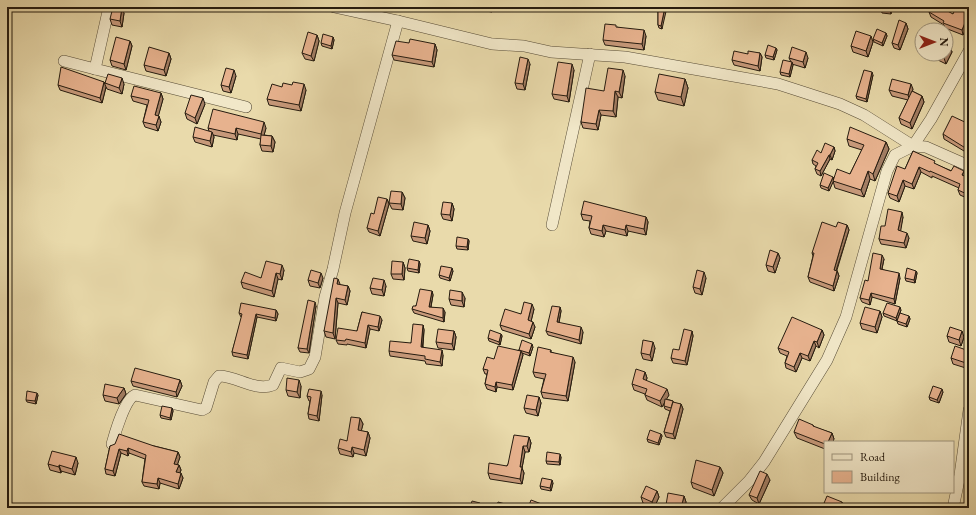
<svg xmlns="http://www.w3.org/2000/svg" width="976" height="515" viewBox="0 0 976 515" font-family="'EB Garamond',serif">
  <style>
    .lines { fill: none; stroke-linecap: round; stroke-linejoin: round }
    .street-casing { stroke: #564b36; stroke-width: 12 }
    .street { stroke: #f1e7c8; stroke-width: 11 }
    .wall { fill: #c7997a; stroke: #251b0f }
    .shaded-wall { fill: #a27d63; stroke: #251b0f }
    .building { fill: #e7b28e; stroke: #251b0f }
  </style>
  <rect width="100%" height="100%" fill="#e9daab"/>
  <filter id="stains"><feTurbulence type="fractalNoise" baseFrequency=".005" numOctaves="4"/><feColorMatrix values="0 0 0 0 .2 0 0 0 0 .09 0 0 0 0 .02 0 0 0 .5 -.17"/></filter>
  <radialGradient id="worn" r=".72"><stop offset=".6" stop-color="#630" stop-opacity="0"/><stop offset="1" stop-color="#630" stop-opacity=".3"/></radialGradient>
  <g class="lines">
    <!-- street casing -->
    <g class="street-casing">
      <g id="street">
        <path d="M109,7L95,69L246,107"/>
        <path d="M334,7L398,21L492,44L524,46L551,52L625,57L778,84L840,104L864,115L913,146L926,147L969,166"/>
        <path d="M64,61L95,69"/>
        <path d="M552,225L590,54"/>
        <path d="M112,444C115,433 125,399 135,395L202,410L206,408L214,382L219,376C237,376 255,392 273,385L281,368L300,372L309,369L315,357L325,297L333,269L345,213L398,21"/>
        <path d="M722,508L749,481L764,462L827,360L846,317L887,171L895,155L913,146L931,119L969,51"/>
        <path d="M953,508L960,475L969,410"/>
      </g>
    </g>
    <!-- street -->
    <use href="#street" class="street"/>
  </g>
  <!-- wall -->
  <g class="wall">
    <path d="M479,7H493L492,12L480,10Z"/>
    <path d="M658,7L662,29L659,28L658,25Z"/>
    <path d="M880,7H892L891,14L882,13Z"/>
    <path d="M969,9V22L963,35L945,28L944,25L931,17L929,12L953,14Z"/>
    <path d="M124,13L122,27L112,25L110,19Z"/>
    <path d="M906,23L908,29L900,50L894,48L892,43Z"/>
    <path d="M617,27L646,36L644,50L605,45L603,40Z"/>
    <path d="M886,33L887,36L883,46L874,42L873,39Z"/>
    <path d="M317,35L319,41L314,61L305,59L302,53Z"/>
    <path d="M333,37L334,40L332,49L322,46L321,43Z"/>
    <path d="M130,41L132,46L126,70L112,66L110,60Z"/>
    <path d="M873,42L868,57L853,52L851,46Z"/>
    <path d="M409,43L435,44L437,50L434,67L394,60L392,55Z"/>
    <path d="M950,46L952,52L946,64L928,55L927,54H946Z"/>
    <path d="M776,48L777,50L774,60L766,58L765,55Z"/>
    <path d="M169,53L171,59L166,76L146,71L144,65Z"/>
    <path d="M760,53L762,57L760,71L734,65L732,60L748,54Z"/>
    <path d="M789,58H808L805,68L792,64L793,65L790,77L781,75L780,72L791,62Z"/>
    <path d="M530,64L525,90L517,89L515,83Z"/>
    <path d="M574,70L569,102L554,99L552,94Z"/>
    <path d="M873,75L867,102L857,99L856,96Z"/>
    <path d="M236,76L231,93L223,91L221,85Z"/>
    <path d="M625,76L622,98L618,97L616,117L601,115L598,130L583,128L581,122L604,91Z"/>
    <path d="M685,79L688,88L684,106L658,100L655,92Z"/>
    <path d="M104,82L105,83L124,84L122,94L107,89L106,87L102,103L60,90L58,85Z"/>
    <path d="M282,87L306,90L301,111L269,105L267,99Z"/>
    <path d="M913,89L912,91L922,96L924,102L912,129L901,124L899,118L908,100L892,96L889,90Z"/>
    <path d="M161,93L163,99L158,116L161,122L158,131L145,127L143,122L147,105L133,101L131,96Z"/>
    <path d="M205,104L197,124L187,119L185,113Z"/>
    <path d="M969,124V154L944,139L943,134Z"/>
    <path d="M208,128H266L264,135L272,136L275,142L273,152L262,151L260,145L261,139L238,134L237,140L213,135L214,137L212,147L195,142L193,137L209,131Z"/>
    <path d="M847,139L886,142L889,149L875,181L870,179L864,197L835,188L833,181L829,191L821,188L820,185L833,177L834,179L850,174L862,150L849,146Z"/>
    <path d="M834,147L835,151L832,160L830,159L821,176L817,174L815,169L816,166L813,164L812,160L821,153Z"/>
    <path d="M913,151L937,165L969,178V199L960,195L958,190L959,188L932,176V178L921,172L914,189L905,186L899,202L890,198L888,193L905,169Z"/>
    <path d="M402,192L405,198L403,210L392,209L389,203Z"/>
    <path d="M387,199L389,204L380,236L369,232L367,228L374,214Z"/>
    <path d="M452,203L454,209L452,221L443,219L441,214Z"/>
    <path d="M581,214L646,217L648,222L646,235L628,231L627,236L606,231L604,237L591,234L589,228L590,221L583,220Z"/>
    <path d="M903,217L900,231L909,238L906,248L881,244L879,239L885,226Z"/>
    <path d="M428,225L430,231L427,244L413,241L411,236Z"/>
    <path d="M847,225L849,230L837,270L839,276L834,291L810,282L808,277L813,256L812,253L836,227Z"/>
    <path d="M468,239L469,241L468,250L457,249L456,246Z"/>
    <path d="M778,253L780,258L775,273L768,271L766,265Z"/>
    <path d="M884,259L882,269L900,278L895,304L872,297L870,305L862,302L860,298L868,281Z"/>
    <path d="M419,261L420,264L419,273L408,271L407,268Z"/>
    <path d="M403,262L405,268L404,280L393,279L391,274Z"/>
    <path d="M284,270L282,280L278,279L274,297L243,288L241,282L261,278Z"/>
    <path d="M453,271L450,281L440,278L439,275Z"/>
    <path d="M916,271L917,273L915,283L906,281L905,278Z"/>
    <path d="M323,278L320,288L310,286L308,280Z"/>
    <path d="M706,278L702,295L695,293L693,287Z"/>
    <path d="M340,284V285L348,286L350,291L347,305L338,303L335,339L326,337L324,331Z"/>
    <path d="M386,286L384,296L372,294L370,288Z"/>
    <path d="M432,291L433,295L431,307L445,312L444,322L414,313L412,309Z"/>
    <path d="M465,298L464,307L451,305L449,299Z"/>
    <path d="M316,306L309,353L300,352L298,348Z"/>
    <path d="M560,307L561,311L559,323L583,332L581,344L548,335L546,331Z"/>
    <path d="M534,309L531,321L535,327L531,339L502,330L500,325L521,314Z"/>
    <path d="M276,310L278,314L276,321L257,317L248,359L233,356L232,352L242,317H241L239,313Z"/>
    <path d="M901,310L897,321L884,316L883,313Z"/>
    <path d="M880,311L882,317L877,333L862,329L860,323Z"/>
    <path d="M362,312L382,320L379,331L370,329L366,348L347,344V345L338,344L336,340L357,331Z"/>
    <path d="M909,316L910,319L907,327L898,324L897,321Z"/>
    <path d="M423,325L424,330L423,347L443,355L442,366L426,364L425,361L390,356L389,351L411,343Z"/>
    <path d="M822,330L824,335L819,348L816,346L810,361L802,358L796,372L786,368L785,363L787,356L780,353L778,348Z"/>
    <path d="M454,331L456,337L454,350L438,348L436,342Z"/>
    <path d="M692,331L693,336L687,365L673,363L671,358L679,350Z"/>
    <path d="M501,334L502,336L500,345L489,341L488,338Z"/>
    <path d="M947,336L964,337L961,346L949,342Z"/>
    <path d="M533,347L530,356L522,353L523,355L513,390L497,387L496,392L487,389L485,384L487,374H485L483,369L494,359L519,350Z"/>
    <path d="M655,348L652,361L643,359L641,353Z"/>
    <path d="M551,350V352L575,362L568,401L543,398L541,392L544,379L535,377L533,372Z"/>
    <path d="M969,351V369L953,364L951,358Z"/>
    <path d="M645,372L647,378L646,381L669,395L666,399L673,401L674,403L681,404L683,409L675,439L666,437L664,432L670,411L665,409L664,406V403L662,407L647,400L645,395V394L634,390L632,384Z"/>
    <path d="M180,380L182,386L177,397L133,386L131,381Z"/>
    <path d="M301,386L300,398L288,396L286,390Z"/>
    <path d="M124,388L126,394L119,404L105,401L103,395Z"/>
    <path d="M943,392L939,403L930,400L929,397Z"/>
    <path d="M38,395L36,404L27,402L26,400Z"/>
    <path d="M322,395L319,421L309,419L308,414L310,401H309L307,396Z"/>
    <path d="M539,397L541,403L538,416L526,413L524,408Z"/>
    <path d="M172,408L173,411L171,420L161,418L160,415Z"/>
    <path d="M360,418L363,424L361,431L368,432L370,438L366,456L354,453L353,457L340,454L338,448L347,441Z"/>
    <path d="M813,425L814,427L832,433L834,439L825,442V449L797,438L794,432Z"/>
    <path d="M661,434L662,436L659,445L648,442L647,439Z"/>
    <path d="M529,437L531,443L529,452H525L522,468L524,473L522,484L490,479L488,473L507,466L508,464Z"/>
    <path d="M110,446H154L178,452L180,457L177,465H179L181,470L180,473L183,478L179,489L160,483L159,489L144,486L142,482L145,459L129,453L128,456L121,453L115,476L106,474L105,469Z"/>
    <path d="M561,457L560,465L547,464L546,461Z"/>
    <path d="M78,463L75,475L61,471V473L50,470L48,464Z"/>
    <path d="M720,467L723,473L714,496L693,488L691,482Z"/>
    <path d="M770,480L759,504L752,500L749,495Z"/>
    <path d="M553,483L551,491L541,489L540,486Z"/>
    <path d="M657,491L659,497L654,508L643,503L641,497Z"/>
    <path d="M684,496L686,502L685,508H667L666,505Z"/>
  </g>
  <!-- shaded-wall -->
  <g class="shaded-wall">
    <path d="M122,7L124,13L122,27L120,21Z"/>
    <path d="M491,7H493L492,12Z"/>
    <path d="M665,7H667L662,29L661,26Z"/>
    <path d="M889,7H892L891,14L889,8Z"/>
    <path d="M969,13V22L963,35L962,30Z"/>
    <path d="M906,23L908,29L900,50L898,45Z"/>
    <path d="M644,30L646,36L644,50L642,44Z"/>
    <path d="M886,33L887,36L883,46L882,43Z"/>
    <path d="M317,35L319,41L314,61L311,56Z"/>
    <path d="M871,36L873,42L868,57L866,51Z"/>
    <path d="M333,37L334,40L332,49L331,46Z"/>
    <path d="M130,41L132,46L126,70L124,64Z"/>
    <path d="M435,44L437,50L434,67L432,62Z"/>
    <path d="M950,46L952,52L946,64L944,58Z"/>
    <path d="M776,48L777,50L774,60L773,57Z"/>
    <path d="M806,52L808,58L805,68L803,62Z"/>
    <path d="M169,53L171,59L166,76L164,70Z"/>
    <path d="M760,53L762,57L760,71L758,66Z"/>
    <path d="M528,59L530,64L525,90L523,84Z"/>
    <path d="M792,62L793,65L790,77L789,74Z"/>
    <path d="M572,64L574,70L569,102L567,96Z"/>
    <path d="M234,70L236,76L231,93L229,87Z"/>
    <path d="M623,70L625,76L622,98L619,92Z"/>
    <path d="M872,72L873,75L867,102L866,99Z"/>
    <path d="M122,78L124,84L122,94L119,88Z"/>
    <path d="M685,79L688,88L684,106L681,97Z"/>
    <path d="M104,82L106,87L102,103L100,98Z"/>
    <path d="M304,84L306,90L301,111L299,105Z"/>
    <path d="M911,84L913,89L910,101L908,95Z"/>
    <path d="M615,91L618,97L616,117L613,111Z"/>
    <path d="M161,93L163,99L157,121L155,115Z"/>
    <path d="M922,96L924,102L912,129L910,123Z"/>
    <path d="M203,98L205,104L197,124L195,118Z"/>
    <path d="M599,110L601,115L598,130L596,124Z"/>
    <path d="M159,116L161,122L158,131L156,125Z"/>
    <path d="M264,122L266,128L263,139L261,134Z"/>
    <path d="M236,128L238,134L237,140L235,134Z"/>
    <path d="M212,132L214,137L212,147L210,141Z"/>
    <path d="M272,136L275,142L273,152L271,146Z"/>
    <path d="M886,142L889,149L875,181L873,174Z"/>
    <path d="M969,145V154L967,149Z"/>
    <path d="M834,147L835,151L832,160L830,155Z"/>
    <path d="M829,155L830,159L821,176L820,171Z"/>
    <path d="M919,167L921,172L914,189L912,184Z"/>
    <path d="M868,171L870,179L864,197L861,190Z"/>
    <path d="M964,171L966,177L962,175Z"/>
    <path d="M833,177L834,180L829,191L828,188Z"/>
    <path d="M903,180L905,186L899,202L897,196Z"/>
    <path d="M402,192L405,198L403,210L401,204Z"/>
    <path d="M387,199L389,204L380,236L378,231Z"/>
    <path d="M452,203L454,209L452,221L450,215Z"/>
    <path d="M902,212L903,217L900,235L898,230Z"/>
    <path d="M646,217L648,222L646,235L644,229Z"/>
    <path d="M428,225L430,231L427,244L425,238Z"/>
    <path d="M603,225L606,231L604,237L602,231Z"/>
    <path d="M626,225L628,231L627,236L625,230Z"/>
    <path d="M847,225L849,230L835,274L834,270Z"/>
    <path d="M907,233L909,238L906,248L904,243Z"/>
    <path d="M468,239L469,241L468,250L467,247Z"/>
    <path d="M778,253L780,258L775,273L773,267Z"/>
    <path d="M882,255L884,259L881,273L880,269Z"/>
    <path d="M419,261L420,264L419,273L418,270Z"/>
    <path d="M403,262L405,268L404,280L402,274Z"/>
    <path d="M282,265L284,270L282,280L280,274Z"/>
    <path d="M452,268L453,271L450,281L449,278Z"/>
    <path d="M837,271L839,276L834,291L833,286Z"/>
    <path d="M916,271L917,273L915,283L914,280Z"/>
    <path d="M704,272L706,278L702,295L700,289Z"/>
    <path d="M276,273L278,279L274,297L272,291Z"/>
    <path d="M321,273L323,278L320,288L318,283Z"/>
    <path d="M899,273L900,278L895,304L894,299Z"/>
    <path d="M338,279L340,284L339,289L337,284Z"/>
    <path d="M384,280L386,286L384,296L382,290Z"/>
    <path d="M348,286L350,291L347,305L345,300Z"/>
    <path d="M432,291L433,295L430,311L429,307Z"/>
    <path d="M462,292L465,298L464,307L462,301Z"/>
    <path d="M871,293L872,297L870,305L869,300Z"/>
    <path d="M336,298L338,303L335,339L333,333Z"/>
    <path d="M315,302L316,306L309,353L307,349Z"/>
    <path d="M532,304L534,309L530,326L528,320Z"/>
    <path d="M560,307L561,311L558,327L557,322Z"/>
    <path d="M900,307L901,310L897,321L896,318Z"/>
    <path d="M443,308L445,312L444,322L443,318Z"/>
    <path d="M276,310L278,314L276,321L275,318Z"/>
    <path d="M880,311L882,317L877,333L875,327Z"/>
    <path d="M256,314L257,317L248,359L247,355Z"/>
    <path d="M380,316L382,320L379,331L378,327Z"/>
    <path d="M909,316L910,319L907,327L906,324Z"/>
    <path d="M533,322L535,327L531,339L529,334Z"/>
    <path d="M368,325L370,329L366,348L365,343Z"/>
    <path d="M423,325L424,330L422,351L421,347Z"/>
    <path d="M581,327L583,332L581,344L579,340Z"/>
    <path d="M822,330L824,335L819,348L817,342Z"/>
    <path d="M454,331L456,337L454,350L452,344Z"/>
    <path d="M692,331L693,336L687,365L685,361Z"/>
    <path d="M962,331L964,337L961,346L959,340Z"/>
    <path d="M501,334L502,336L500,345L499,342Z"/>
    <path d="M814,341L816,346L810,361L808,356Z"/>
    <path d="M653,342L655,348L652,361L650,355Z"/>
    <path d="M532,344L533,347L530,356L529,353Z"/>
    <path d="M442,350L443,355L442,366L440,362Z"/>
    <path d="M521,351L523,355L513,390L512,385Z"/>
    <path d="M800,353L802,358L796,372L794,367Z"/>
    <path d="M573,357L575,362L568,401L566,396Z"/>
    <path d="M645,372L647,378L645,385L643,379Z"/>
    <path d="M180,380L182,386L177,397L176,392Z"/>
    <path d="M299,380L301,386L300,398L297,392Z"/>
    <path d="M496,382L497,387L496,392L495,387Z"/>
    <path d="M124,388L126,394L119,404L117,398Z"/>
    <path d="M667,389L669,395L662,407L660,401Z"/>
    <path d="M942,389L943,392L939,403L937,400Z"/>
    <path d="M321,391L322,395L319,421L317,416Z"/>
    <path d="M37,393L38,395L36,404L35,401Z"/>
    <path d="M539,397L541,403L538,416L536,410Z"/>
    <path d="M681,404L683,409L675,439L673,434Z"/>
    <path d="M172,408L173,411L171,420L170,418Z"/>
    <path d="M360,418L363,424L360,436L358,430Z"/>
    <path d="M368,432L370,438L366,456L364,450Z"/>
    <path d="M832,433L834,439L833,442H828Z"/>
    <path d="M661,434L662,436L659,445L658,443Z"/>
    <path d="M529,437L531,443L529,452L527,446Z"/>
    <path d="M523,446L525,452L522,468L524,473L522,484L520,479V467Z"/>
    <path d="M352,447L354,453L353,457L351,452Z"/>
    <path d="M128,448L129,453L128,456L127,451Z"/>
    <path d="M119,449L121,453L115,476L113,471Z"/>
    <path d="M178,452L180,457L176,469L174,464Z"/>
    <path d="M560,454L561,457L560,465L559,462Z"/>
    <path d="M76,457L78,463L75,475L72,469Z"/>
    <path d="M59,465L61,471V473L59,467Z"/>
    <path d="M179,465L181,470L178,477L176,472Z"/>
    <path d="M720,467L723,473L714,496L712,490Z"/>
    <path d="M181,473L183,478L179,489L178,484Z"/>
    <path d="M767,474L770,480L759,504L757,498Z"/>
    <path d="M158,478L160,483L159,489L157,484Z"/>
    <path d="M552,480L553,483L551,491L550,488Z"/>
    <path d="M657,491L659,497L654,508L652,502Z"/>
    <path d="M684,496L686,502L685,508H681Z"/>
    <path d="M842,502L844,508H840Z"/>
  </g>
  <!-- building -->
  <g class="building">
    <path d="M113,7H122L120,21L110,19Z"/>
    <path d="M658,7H665L661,26L658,25Z"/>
    <path d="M932,7H940L953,14L956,7H963L969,9V13L962,30L943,23L944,21L929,12Z"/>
    <path d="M899,20L906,23L898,45L892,43Z"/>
    <path d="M605,24L616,25V27L644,30L642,44L603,40Z"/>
    <path d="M877,29L886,33L882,43L873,39Z"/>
    <path d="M856,31L871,36L866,51L851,46Z"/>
    <path d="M308,32L317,35L311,56L302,53Z"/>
    <path d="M323,34L333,37L331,46L321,43Z"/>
    <path d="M116,37L130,41L124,64L110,60Z"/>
    <path d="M410,39L435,44L432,62L392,55L396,41L409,43Z"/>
    <path d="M946,44L950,46L946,53Z"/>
    <path d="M768,45L776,48L773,57L765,55Z"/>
    <path d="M149,47L169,53L164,70L144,65Z"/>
    <path d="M792,47L806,52L803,62L789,58Z"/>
    <path d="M734,51L748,54V51L760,53L758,66L732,60Z"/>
    <path d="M935,54H946L944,58Z"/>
    <path d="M520,57L528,59L523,84L515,83Z"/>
    <path d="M783,60L792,62L789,74L780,72Z"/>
    <path d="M558,62L572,64L567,96L552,94Z"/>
    <path d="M61,67L104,82L100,98L58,85Z"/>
    <path d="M226,68L234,70L229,87L221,85Z"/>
    <path d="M608,68L623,70L619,92L615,91L613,111L599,110L596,124L581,122L586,88L604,91Z"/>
    <path d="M864,70L872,72L866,99L856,96Z"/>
    <path d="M108,74L122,78L119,88L105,83Z"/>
    <path d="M659,74L685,79L681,97L655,92Z"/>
    <path d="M892,79L911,84L908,95L889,90Z"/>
    <path d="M293,82L304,84L299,105L267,99L272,84L282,87L283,83L292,85Z"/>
    <path d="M134,86L161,93L155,115L159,116L156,125L143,122L149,100L131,96Z"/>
    <path d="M912,91L922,96L910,123L899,118Z"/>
    <path d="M191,95L203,98L195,118L185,113Z"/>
    <path d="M213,109L264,122L261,134L236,128L235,134L208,128Z"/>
    <path d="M952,116L969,124V145L967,149L943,134Z"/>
    <path d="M195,127L212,132L210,141L193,137Z"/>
    <path d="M850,127L886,142L873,174L868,171L861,190L833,181L837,169L850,174L864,145L847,139Z"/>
    <path d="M261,135L272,136L271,146L260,145Z"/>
    <path d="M825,143L834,147L830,155H829L820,171L815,169L818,163L812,160L817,150L821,153Z"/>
    <path d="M913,151L935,161L934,163L951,171L954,166L964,171L962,175L969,178V195L958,190L960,184L930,171V172L919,167L912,184L903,180L897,196L888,193L897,166L905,169Z"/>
    <path d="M824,173L833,177L828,188L820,185Z"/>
    <path d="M391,191L402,192L401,204L389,203Z"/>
    <path d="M378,197L387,199L378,231L367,228L371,213L374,214Z"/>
    <path d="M584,201L646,217L644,229L626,225L625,230L603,225L602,231L589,228L592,216L581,214Z"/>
    <path d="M443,202L452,203L450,215L441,214Z"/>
    <path d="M888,209L902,212L898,230L907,233L904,243L879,239L881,226H885Z"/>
    <path d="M414,222L428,225L425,238L411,236Z"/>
    <path d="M822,222L836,227L838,222L847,225L834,270L837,271L833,286L808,277L814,253H812Z"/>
    <path d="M457,237L468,239L467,247L456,246Z"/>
    <path d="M770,250L778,253L773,267L766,265Z"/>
    <path d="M873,253L882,255L880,269L899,273L894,299L871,293L869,300L860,298L865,280L868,281Z"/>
    <path d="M409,259L419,261L418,270L407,268Z"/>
    <path d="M266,261L282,265L280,274L276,273L272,291L241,282L245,272L261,278Z"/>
    <path d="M392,261L403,262L402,274H391Z"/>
    <path d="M441,266L452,268L449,278L439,275Z"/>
    <path d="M907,268L916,271L914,280L905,278Z"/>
    <path d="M311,270L321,273L318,283L308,280Z"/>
    <path d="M697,270L704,272L700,289L693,287Z"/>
    <path d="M334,278L338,279L337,284L348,286L345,300L336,298L333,333L324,331Z"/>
    <path d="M373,278L384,280L382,290L370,288Z"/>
    <path d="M420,289L432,291L429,307L443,308V318L412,309L413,306H416Z"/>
    <path d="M450,290L462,292V301L449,299Z"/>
    <path d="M308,300L315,302L307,349L298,348Z"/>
    <path d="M524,302L532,304L528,320L533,322L529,334L500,325L505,309L521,314Z"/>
    <path d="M241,303L276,310L275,318L256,314L247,355L232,352L242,314L239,313Z"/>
    <path d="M887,303L900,307L896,318L883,313Z"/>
    <path d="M552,306L560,307L557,322L581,327L579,340L546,331Z"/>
    <path d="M865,307L880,311L875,327L860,323Z"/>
    <path d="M362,312L380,316L378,327L368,325L365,343L346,339L345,341L336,340L338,328L357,331Z"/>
    <path d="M900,313L909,316L906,324L897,321Z"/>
    <path d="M792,317L822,330L817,342L814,341L808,356L800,353L794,367L785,363L789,352L778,348Z"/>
    <path d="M413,324L423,325L421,347L442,350L440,362L425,359V356L389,351L390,341L411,343Z"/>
    <path d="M950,327L962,331L959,340L947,336Z"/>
    <path d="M438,329L454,331L452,344L436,342Z"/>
    <path d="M684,329L692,331L685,361L671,358L673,349L679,350Z"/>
    <path d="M490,330L501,334L499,342L488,338Z"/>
    <path d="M522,340L532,344L529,353L519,350Z"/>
    <path d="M643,340L653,342L650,355L641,353Z"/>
    <path d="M498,346L521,351L512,385L496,382L495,387L485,384L488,370L483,369L487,357L494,359Z"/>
    <path d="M955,346L969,351V364L951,358Z"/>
    <path d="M538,347L551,350L550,352L573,357L566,396L541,392L546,374L533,372Z"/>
    <path d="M135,368L180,380L176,392L131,381Z"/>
    <path d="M636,369L645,372L643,379L667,389L660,401L645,395L647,389L632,384Z"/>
    <path d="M287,378L299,380L297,392L286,390Z"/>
    <path d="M105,384L124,388L117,398L103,395Z"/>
    <path d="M933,386L942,389L937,400L929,397Z"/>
    <path d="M309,389L321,391L317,416L308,414L311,397L307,396Z"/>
    <path d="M27,391L37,393L35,401L26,400Z"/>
    <path d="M527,395L539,397L536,410L524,408Z"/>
    <path d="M665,399L673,401L671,408L664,406Z"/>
    <path d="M673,402L681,404L673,434L664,432Z"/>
    <path d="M162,406L172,408L170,418L160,415Z"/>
    <path d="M351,417L360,418L358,430L368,432L364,450L352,447L351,452L338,448L340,439L347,441Z"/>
    <path d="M799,419L813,425V426L832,433L828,442H825V444L794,432Z"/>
    <path d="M650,430L661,434L658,443L647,439Z"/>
    <path d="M119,434L154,446L178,452L174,464L179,465L176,472L181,473L178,484L158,478L157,484L142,482L146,455L128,448L127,451L119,449L113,471L105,469L110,446L115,444Z"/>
    <path d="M514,435L529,437L527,446H523L520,467H522L520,479L488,473L489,463L507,466L508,464Z"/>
    <path d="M52,451L76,457L72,469L59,465V467L48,464Z"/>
    <path d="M547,452L560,454L559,462L546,461Z"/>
    <path d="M968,456H969V467L967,466Z"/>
    <path d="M696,460L720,467L712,490L691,482Z"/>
    <path d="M760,471L767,474L757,498L749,495Z"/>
    <path d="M542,478L552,480L550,488L540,486Z"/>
    <path d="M646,486L657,491L652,502L641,497Z"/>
    <path d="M668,493L684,496L681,508H678L666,505Z"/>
    <path d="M827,496L842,502L840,508H822Z"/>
    <path d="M531,500L547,506L546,508H528Z"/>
    <path d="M472,501L480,503L479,508H470Z"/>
    <path d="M498,502L512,506L511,508H496Z"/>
    <path d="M326,505L338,508H326Z"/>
    <path d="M728,506L735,508H728Z"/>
  </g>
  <!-- margin -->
  <rect width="976" height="515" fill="none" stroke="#e9daab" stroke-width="24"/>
  <rect x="8" y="8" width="960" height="499" fill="none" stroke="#251b0f" stroke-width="2"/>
  <rect x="12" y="12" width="952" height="491" fill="none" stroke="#251b0f"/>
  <!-- legend -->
  <rect x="824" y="441" width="130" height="52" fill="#f1e7c8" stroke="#9f957e"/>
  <rect x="832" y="454" width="20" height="6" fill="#f1e7c8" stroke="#9f957e"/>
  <text x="860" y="461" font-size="12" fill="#251b0f">Road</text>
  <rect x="832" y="471" width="20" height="12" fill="#e7b28e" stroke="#9f957e"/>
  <text x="860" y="481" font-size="12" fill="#251b0f">Building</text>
  <!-- north arrow -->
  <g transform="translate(934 42) rotate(90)"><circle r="19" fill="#f1e7c8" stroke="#9f957e"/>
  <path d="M0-3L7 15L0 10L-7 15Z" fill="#8f2418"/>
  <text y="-6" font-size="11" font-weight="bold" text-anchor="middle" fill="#251b0f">N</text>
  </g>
  <rect width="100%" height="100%" filter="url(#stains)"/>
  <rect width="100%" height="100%" fill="url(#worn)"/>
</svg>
